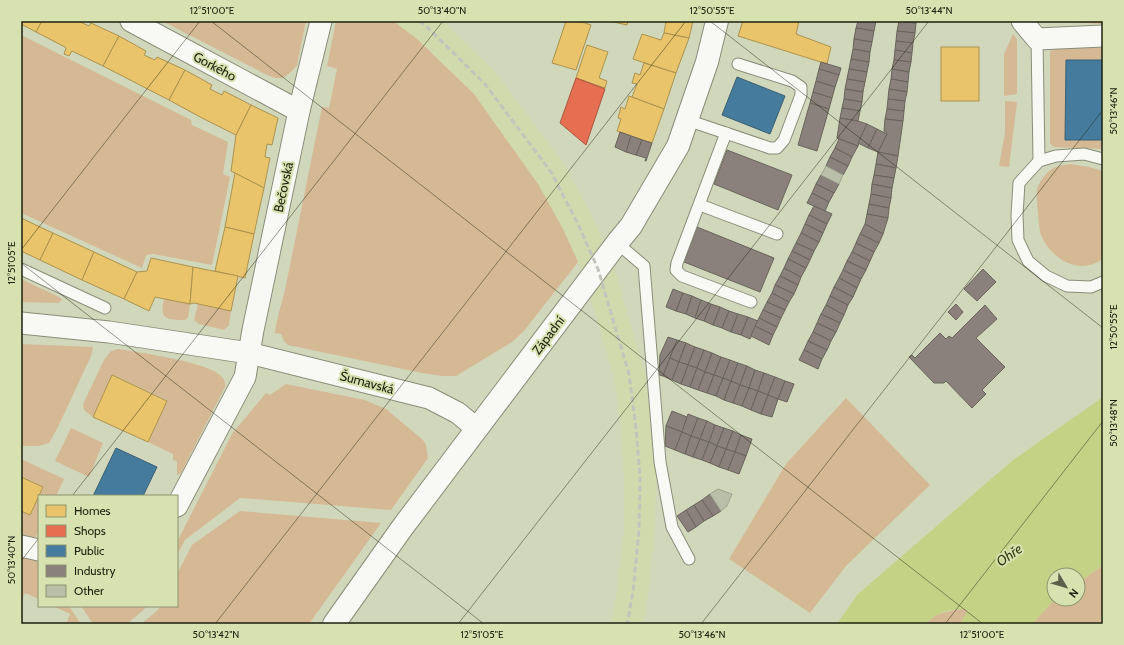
<svg xmlns="http://www.w3.org/2000/svg" width="1124" height="645" viewBox="0 0 1124 645" font-family="Cabin,sans-serif">
  <style>
    .built { fill: #d0daad }
    .green { fill: #d5b995 }
    .water { fill: #c4d285 }
    .homes { fill: #e9c46a; stroke: #ac934e }
    .shops { fill: #e76f51; stroke: #aa573d }
    .public { fill: #457b9d; stroke: #396072 }
    .industry { fill: #8a817c; stroke: #69645b }
    .building { fill: #babfa9; stroke: #9fa48e }
    .lines { fill: none; stroke-linecap: round; stroke-linejoin: round }
    .service-casing { stroke: #898d78; stroke-width: 13 }
    .minor-casing { stroke: #898d78; stroke-width: 23 }
    .tertiary-casing { stroke: #898d78; stroke-width: 24 }
    .service { stroke: #f8f9f5; stroke-width: 11 }
    .minor { stroke: #f8f9f5; stroke-width: 21 }
    .tertiary { stroke: #f8f9f5; stroke-width: 22 }
    .rail { stroke: #c3c5bd; stroke-width: 3; stroke-dasharray: 6 3; stroke-linecap: butt }
    .ticks { fill: none; stroke: #1d200e; stroke-width: 1; stroke-opacity: 0.45 }
    .labels { text-anchor: middle; stroke-width: 4; stroke-linejoin: round; paint-order: stroke }
    .street-label { font-size: 13px; fill: #1d200e; stroke: #d7e2b0 }
    .water-label { font-size: 14px; font-style: italic; fill: #343b12; stroke: #d7e2b0 }
    .neatline { fill: none; stroke: #1d200e; stroke-width: 1.5 }
    .ticks-label { font-size: 10px; text-anchor: middle; fill: #1d200e }
  </style>
  <rect width="100%" height="100%" fill="#d1d7bb"/>
  <!-- built -->
  <path class="built" d="M393,21H443L497,74L564,164L591,215L613,264L644,370L652,426L656,476L655,531L648,594L643,624H611L617,590L624,529V477L621,429L614,377L583,273L563,229L474,94L417,39Z"/>
  <!-- green -->
  <g class="green">
    <path d="M162,21H306L297,65L291,72L283,78H275L267,75Z"/>
    <path d="M336,21H393L417,39L474,94L538,184L563,229L578,262L524,331L512,342L456,376H442L422,373L288,345L284,341L281,334L275,333L277,320L285,290L322,107L329,108L337,69L327,66Z"/>
    <path d="M1049,21H1103V24Z"/>
    <path d="M1013,34L1017,39V94L1004,96V54Z"/>
    <path d="M21,35L191,120L192,125L228,142L223,174L230,177L212,265L153,254L146,255L142,268L21,213Z"/>
    <path d="M1058,48H1103V149L1053,147L1050,143V51Z"/>
    <path d="M1005,101L1017,102L1009,167L999,166L1005,133Z"/>
    <path d="M1070,164L1089,167L1103,171V259C1079,276 1051,259 1041,235C1039,229 1036,195 1037,189C1039,182 1046,173 1052,169C1056,166 1064,165 1070,164Z"/>
    <path d="M21,279L59,297L62,300L59,303L21,302Z"/>
    <path d="M164,299L190,304L188,318L185,320C166,320 159,319 164,299Z"/>
    <path d="M198,304L231,311L229,325L224,330L199,324L194,320Z"/>
    <path d="M21,344L93,347L91,356L58,427L49,443L38,446H21Z"/>
    <path d="M119,349C140,353 212,362 223,378C225,381 225,384 225,387L181,473L177,475V461L173,460V454L148,442L167,400L112,375L93,417L84,410L83,405L85,400L104,360L111,351Z"/>
    <path d="M286,384L365,400L386,409L423,440L426,445L428,458L391,510L240,498L185,540L177,555V542L232,434L266,393L270,395Z"/>
    <path d="M846,398L930,485L846,566L810,613L729,559L786,464Z"/>
    <path d="M71,428L103,443L89,477L55,461Z"/>
    <path d="M21,459L64,479L56,496H39L43,487L21,477Z"/>
    <path d="M39,496V530L33,542L21,536V511L30,515Z"/>
    <path d="M240,511L381,523L309,624H165L162,623L161,624H141L158,610L160,606H177V574L192,545Z"/>
    <path d="M21,550L39,559V599L25,593L21,602Z"/>
    <path d="M1103,565V624H1032L1055,599H1078V583Z"/>
    <path d="M53,606H69L81,624H66L70,614Z"/>
    <path d="M81,606H148L127,624H93Z"/>
    <path d="M961,609H966L967,612L960,624H925C937,612 945,612 961,609Z"/>
  </g>
  <!-- water -->
  <path class="water" d="M1103,397V565L1078,583V575H1054V599H1055L1032,624H960L967,612L966,609C949,609 937,612 925,624H837L858,594L1013,460Z"/>
  <!-- homes -->
  <g class="homes">
    <path d="M21,21H42L36,32L21,24Z"/>
    <path d="M42,21H78L89,26L91,23L119,36L103,66L74,52L72,51L69,56L64,54L66,48L65,47L36,32Z"/>
    <path d="M566,21H579L591,25L576,70L552,63Z"/>
    <path d="M609,21H628L627,25Z"/>
    <path d="M666,21H693L689,38L664,33Z"/>
    <path d="M743,21H799L796,34L831,47L827,64L738,36Z"/>
    <path d="M664,33L689,38L676,73L633,59L642,34L661,40Z"/>
    <path d="M119,36L146,51L144,55L155,60L157,57L185,70L169,100L103,66Z"/>
    <path d="M587,45L608,52L599,78L607,81L605,88L576,78Z"/>
    <rect x="941" y="47" width="38" height="54"/>
    <path d="M644,63L676,73L664,109L632,97L637,84L632,83L635,73L640,75Z"/>
    <path d="M185,70L212,85L210,89L222,95L224,91L251,105L236,135L202,118L169,100Z"/>
    <path d="M629,96L664,109L652,143L617,131L621,119L618,118L621,107L625,109Z"/>
    <path d="M251,105L278,118L272,145L267,144L265,157L270,158L264,188L231,171L236,135Z"/>
    <path d="M235,173L264,188L254,234L225,227Z"/>
    <path d="M21,218L53,233L40,260L21,251Z"/>
    <path d="M225,227L254,234L245,278L215,271Z"/>
    <path d="M53,233L94,252L82,280L40,260Z"/>
    <path d="M94,252L137,272L124,299L82,280Z"/>
    <path d="M151,258L193,267L190,304L155,297L149,311L124,299L137,272L147,271Z"/>
    <path d="M193,267L238,276L231,311L194,303L190,304Z"/>
    <path d="M112,375L167,401L148,442L93,417Z"/>
    <path d="M21,477L43,487L30,515L21,511Z"/>
  </g>
  <!-- shops -->
  <path class="shops" d="M576,78L605,89L586,145L560,123Z"/>
  <!-- public -->
  <g class="public">
    <path d="M1066,60H1103V140H1065Z"/>
    <path d="M737,77L785,96L770,134L722,115Z"/>
    <path d="M116,448L157,467L143,496H93Z"/>
  </g>
  <!-- industry -->
  <g class="industry">
    <path d="M858,21H876L874,31L856,28Z"/>
    <path d="M899,21L916,23L915,33L897,31Z"/>
    <path d="M900,21H916V23Z"/>
    <path d="M856,28L874,31L872,42L854,39Z"/>
    <path d="M897,31L915,33L913,43L896,41Z"/>
    <path d="M854,39L872,42L870,52L853,49Z"/>
    <path d="M896,41L913,43L912,53L895,50Z"/>
    <path d="M853,49L870,52L869,62L851,59Z"/>
    <path d="M895,50L912,53L911,62L894,60Z"/>
    <path d="M851,59L869,62L867,72L849,69Z"/>
    <path d="M894,60L911,62L909,72L892,69Z"/>
    <path d="M821,62L841,68L839,75L819,69Z"/>
    <path d="M819,69L839,75L835,87L816,81Z"/>
    <path d="M849,69L867,72L865,82L847,79Z"/>
    <path d="M892,69L909,72L908,82L891,79Z"/>
    <path d="M847,79L865,82L863,92L845,89Z"/>
    <path d="M891,79L908,82L907,92L889,89Z"/>
    <path d="M816,81L835,87L832,98L813,92Z"/>
    <path d="M845,89L863,92L862,102L844,99Z"/>
    <path d="M889,89L907,92L905,101L888,99Z"/>
    <path d="M813,92L832,98L829,109L810,103Z"/>
    <path d="M844,99L862,102L860,111L842,108Z"/>
    <path d="M888,99L905,101L904,111L887,109Z"/>
    <path d="M810,103L829,109L817,151L798,145Z"/>
    <path d="M842,108L860,111L858,121L840,118Z"/>
    <path d="M887,109L904,111L903,121L885,119Z"/>
    <path d="M840,118L858,121L867,124L858,143H859L858,146L837,138Z"/>
    <path d="M885,119L903,121L898,156L878,152L887,133L884,131Z"/>
    <path d="M867,124L877,129L868,148L858,143Z"/>
    <path d="M877,129L887,134L878,152L868,148Z"/>
    <path d="M620,132L631,136L626,152L615,147Z"/>
    <path d="M631,136L642,140L636,155L626,152Z"/>
    <path d="M839,139L858,146L852,157L835,148Z"/>
    <path d="M642,140L652,143L646,161H645L646,158L636,155Z"/>
    <path d="M835,148L852,157L848,166L830,157Z"/>
    <path d="M727,150L792,175L778,210L714,184Z"/>
    <path d="M878,152L898,156L896,168L876,164Z"/>
    <path d="M830,157L848,166L843,175L826,166Z"/>
    <path d="M876,164L896,168L894,178L874,175Z"/>
    <path d="M821,175L839,184L834,193L816,184Z"/>
    <path d="M874,175L894,178L892,188L872,184Z"/>
    <path d="M816,184L834,193L829,202L812,193Z"/>
    <path d="M872,184L892,188L891,198L871,194Z"/>
    <path d="M812,193L829,202L825,211L807,203Z"/>
    <path d="M871,194L891,198L889,208L869,204Z"/>
    <path d="M869,204L889,208L888,218L867,214Z"/>
    <path d="M814,206L832,214L827,224L809,215Z"/>
    <path d="M867,214L888,218L883,234L865,224Z"/>
    <path d="M809,215L827,224L823,233L805,224Z"/>
    <path d="M805,224L823,233L819,242L801,233Z"/>
    <path d="M865,224L883,234L879,243L860,234Z"/>
    <path d="M697,227L774,258L760,292L684,262Z"/>
    <path d="M801,233L819,242L814,251L796,243Z"/>
    <path d="M860,234L879,243L874,252L856,243Z"/>
    <path d="M796,243L814,251L810,260L792,251Z"/>
    <path d="M856,243L874,252L870,261L852,252Z"/>
    <path d="M792,251L810,260L806,268L788,259Z"/>
    <path d="M852,252L870,261L866,270L847,261Z"/>
    <path d="M788,259L806,268L801,277L784,268Z"/>
    <path d="M847,261L866,270L861,279L843,270Z"/>
    <path d="M784,268L801,277L798,285L780,276Z"/>
    <path d="M983,269L996,282L977,301L964,289Z"/>
    <path d="M843,270L861,279L857,288L839,278Z"/>
    <path d="M780,276L798,285L794,294L775,285Z"/>
    <path d="M839,278L857,288L853,297L834,287Z"/>
    <path d="M775,285L794,294L789,302L772,293Z"/>
    <path d="M834,287L853,297L848,305L830,296Z"/>
    <path d="M673,289L683,293L676,311L666,307Z"/>
    <path d="M683,293L692,296L686,314L676,311Z"/>
    <path d="M772,293L789,302L785,310L767,302Z"/>
    <path d="M692,296L701,300L695,318L686,314Z"/>
    <path d="M830,296L848,305L844,315L826,305Z"/>
    <path d="M701,300L711,304L704,321L695,318Z"/>
    <path d="M767,302L785,310L781,318L763,310Z"/>
    <path d="M711,304L720,307L713,325L704,321Z"/>
    <path d="M956,304L963,312L956,320L948,312Z"/>
    <path d="M826,305L844,315L840,323L821,314Z"/>
    <path d="M985,305L997,319L976,338L1005,367L982,390L986,394L972,408L946,381L944,383H934L909,357L912,355L915,358L940,333L946,339L949,336L952,338Z"/>
    <path d="M720,307L729,311L722,328L713,325Z"/>
    <path d="M763,310L781,318L777,327L759,318Z"/>
    <path d="M729,311L738,314L731,332L722,328Z"/>
    <path d="M738,314L748,317L741,335L731,332Z"/>
    <path d="M821,314L840,323L836,332L817,323Z"/>
    <path d="M748,317L758,321L750,339L741,335Z"/>
    <path d="M759,318L777,327L773,335L755,326Z"/>
    <path d="M817,323L836,332L831,341L813,332Z"/>
    <path d="M755,326L773,335L769,345L751,336Z"/>
    <path d="M813,332L831,341L827,350L808,341Z"/>
    <path d="M668,337L677,340L663,376L659,375L660,355Z"/>
    <path d="M677,340L686,343L679,362L670,358Z"/>
    <path d="M808,341L827,350L822,359L804,350Z"/>
    <path d="M686,343L695,347L688,365L679,362Z"/>
    <path d="M695,347L704,350L697,368L688,365Z"/>
    <path d="M704,350L712,353L705,372L697,368Z"/>
    <path d="M804,350L822,359L818,369L799,360Z"/>
    <path d="M712,353L721,357L714,375L705,372Z"/>
    <path d="M721,357L730,360L723,378L714,375Z"/>
    <path d="M670,358L679,362L672,380L663,376Z"/>
    <path d="M730,360L738,363L731,381L723,378Z"/>
    <path d="M679,362L688,365L681,384L672,380Z"/>
    <path d="M738,363L747,366L740,385L731,381Z"/>
    <path d="M688,365L697,368L690,387L681,384Z"/>
    <path d="M747,366L755,370L749,388L740,385Z"/>
    <path d="M697,368L705,372L698,390L690,387Z"/>
    <path d="M755,370L764,373L758,391L749,388Z"/>
    <path d="M705,372L714,375L707,393L698,390Z"/>
    <path d="M764,373L775,377L768,395L758,391Z"/>
    <path d="M714,375L723,378L716,396L707,393Z"/>
    <path d="M775,377L785,381L778,399L768,395Z"/>
    <path d="M723,378L731,381L724,400L716,396Z"/>
    <path d="M731,381L740,385L733,403L724,400Z"/>
    <path d="M785,381L794,384L787,402L778,399Z"/>
    <path d="M740,385L749,388L742,406L733,403Z"/>
    <path d="M749,388L758,391L751,410L742,406Z"/>
    <path d="M758,391L768,395L761,414L751,410Z"/>
    <path d="M768,395L778,399L772,417L761,414Z"/>
    <path d="M672,411L687,417L682,432L666,426Z"/>
    <path d="M688,414L698,418L691,436L682,432Z"/>
    <path d="M698,418L707,421L700,439L691,436Z"/>
    <path d="M707,421L715,425L709,442L700,439Z"/>
    <path d="M715,425L724,428L717,446L709,442Z"/>
    <path d="M666,426L682,432L675,450L665,446Z"/>
    <path d="M724,428L733,431L726,449L717,446Z"/>
    <path d="M733,431L741,435L735,452L726,449Z"/>
    <path d="M682,432L691,436L685,454L675,450Z"/>
    <path d="M741,435L752,439L746,456L735,452Z"/>
    <path d="M691,436L700,439L693,457L685,454Z"/>
    <path d="M700,439L709,442L702,460L693,457Z"/>
    <path d="M709,442L717,446L710,463L702,460Z"/>
    <path d="M717,446L726,449L719,467L710,463Z"/>
    <path d="M726,449L735,452L728,470L719,467Z"/>
    <path d="M735,452L746,456L739,474L728,470Z"/>
    <path d="M710,494L721,511L713,516L702,500Z"/>
    <path d="M702,500L713,516L704,521L694,505Z"/>
    <path d="M694,505L704,521L696,527L686,510Z"/>
    <path d="M686,510L696,527L688,532L677,516Z"/>
  </g>
  <!-- building -->
  <g class="building">
    <path d="M826,166L843,175L839,184L821,175Z"/>
    <path d="M718,489L732,494L727,506L721,511L710,494Z"/>
  </g>
  <g class="lines">
    <!-- service casing -->
    <g class="service-casing">
      <g id="service">
        <path d="M1037,39L1039,161"/>
        <path d="M687,120L770,148H777L784,140L801,95V87L792,81L738,64"/>
        <path d="M726,133L677,263L676,270L682,276L751,302"/>
        <path d="M1103,159L1084,154L1056,156L1039,161L1019,183L1017,215L1018,240L1028,261L1046,276L1067,286L1091,287L1103,282"/>
        <path d="M700,205L777,234"/>
        <path d="M617,243L644,266L660,462L672,527L689,559"/>
        <path d="M21,269L105,308"/>
      </g>
    </g>
    <!-- minor casing -->
    <g class="minor-casing">
      <g id="minor">
        <path d="M131,21L299,111"/>
        <path d="M1022,21L1037,39L1103,36"/>
        <path d="M21,323L109,332L249,353L429,398L458,413L477,429"/>
        <path d="M177,506L245,377L253,330L299,111L321,21"/>
        <path d="M21,546L39,550"/>
      </g>
    </g>
    <!-- tertiary casing -->
    <g class="tertiary-casing">
      <path id="tertiary" d="M334,624L402,528L617,243L631,226L678,146L707,62L717,21"/>
    </g>
    <!-- service -->
    <use href="#service" class="service"/>
    <!-- minor -->
    <use href="#minor" class="minor"/>
    <!-- tertiary -->
    <use href="#tertiary" class="tertiary"/>
    <!-- rail -->
    <path class="rail" d="M419,21L427,27L485,84L551,172L577,222L598,269L629,374L636,428L640,477L639,530L633,592L627,624"/>
  </g>
  <!-- ticks -->
  <path class="ticks" d="M211,21L983,624M710,21L1103,328M21,250L200,21M21,263L484,624M72,496L443,21M21,561L39,538M215,624L686,21M458,624L929,21M701,624L1103,110M945,624L1103,421"/>
  <g class="labels">
    <!-- street labels -->
    <g class="street-label">
      <text transform="translate(215 66) rotate(28)" y="5">Gorkého</text>
      <text transform="translate(283 187) rotate(-78)" y="5">Bečovská</text>
      <text transform="translate(548 335) rotate(-53)" y="5">Západní</text>
      <text transform="translate(367 382) rotate(15)" y="5">Šumavská</text>
    </g>
    <!-- water labels -->
    <g class="water-label">
      <text transform="translate(1009 555) rotate(-35)" y="5">Ohře</text>
    </g>
  </g>
  <!-- border -->
  <rect width="1124" height="645" fill="none" stroke="#d7e2b0" stroke-width="44"/>
  <!-- legend -->
  <rect x="38" y="495" width="140" height="112" fill="#d7e2b0" stroke="#8d946f"/>
  <rect x="46" y="505" width="20" height="12" fill="#e9c46a" stroke="#8d946f"/>
  <text x="74" y="515" font-size="12" fill="#1d200e">Homes</text>
  <rect x="46" y="525" width="20" height="12" fill="#e76f51" stroke="#8d946f"/>
  <text x="74" y="535" font-size="12" fill="#1d200e">Shops</text>
  <rect x="46" y="545" width="20" height="12" fill="#457b9d" stroke="#8d946f"/>
  <text x="74" y="555" font-size="12" fill="#1d200e">Public</text>
  <rect x="46" y="565" width="20" height="12" fill="#8a817c" stroke="#8d946f"/>
  <text x="74" y="575" font-size="12" fill="#1d200e">Industry</text>
  <rect x="46" y="585" width="20" height="12" fill="#babfa9" stroke="#8d946f"/>
  <text x="74" y="595" font-size="12" fill="#1d200e">Other</text>
  <!-- north arrow -->
  <g transform="translate(1066 587) rotate(128)"><circle r="19" fill="#d7e2b0" stroke="#8d946f"/>
  <path d="M0-3L7 15L0 10L-7 15Z" fill="#5c604b"/>
  <text y="-6" font-size="11" font-weight="bold" text-anchor="middle" fill="#1d200e">N</text>
  </g>
  <rect x="22" y="22" width="1080" height="601" class="neatline"/>
  <g class="ticks-label">
    <text x="212" y="14">12°51'00"E</text>
    <text x="442" y="14">50°13'40"N</text>
    <text x="712" y="14">12°50'55"E</text>
    <text x="929" y="14">50°13'44"N</text>
    <text transform="translate(1113 111) rotate(-90)" y="4">50°13'46"N</text>
    <text transform="translate(11 263) rotate(-90)" y="4">12°51'05"E</text>
    <text transform="translate(1113 327) rotate(-90)" y="4">12°50'55"E</text>
    <text transform="translate(1113 423) rotate(-90)" y="4">50°13'48"N</text>
    <text transform="translate(11 560) rotate(-90)" y="4">50°13'40"N</text>
    <text x="216" y="638">50°13'42"N</text>
    <text x="482" y="638">12°51'05"E</text>
    <text x="702" y="638">50°13'46"N</text>
    <text x="982" y="638">12°51'00"E</text>
  </g>
</svg>
